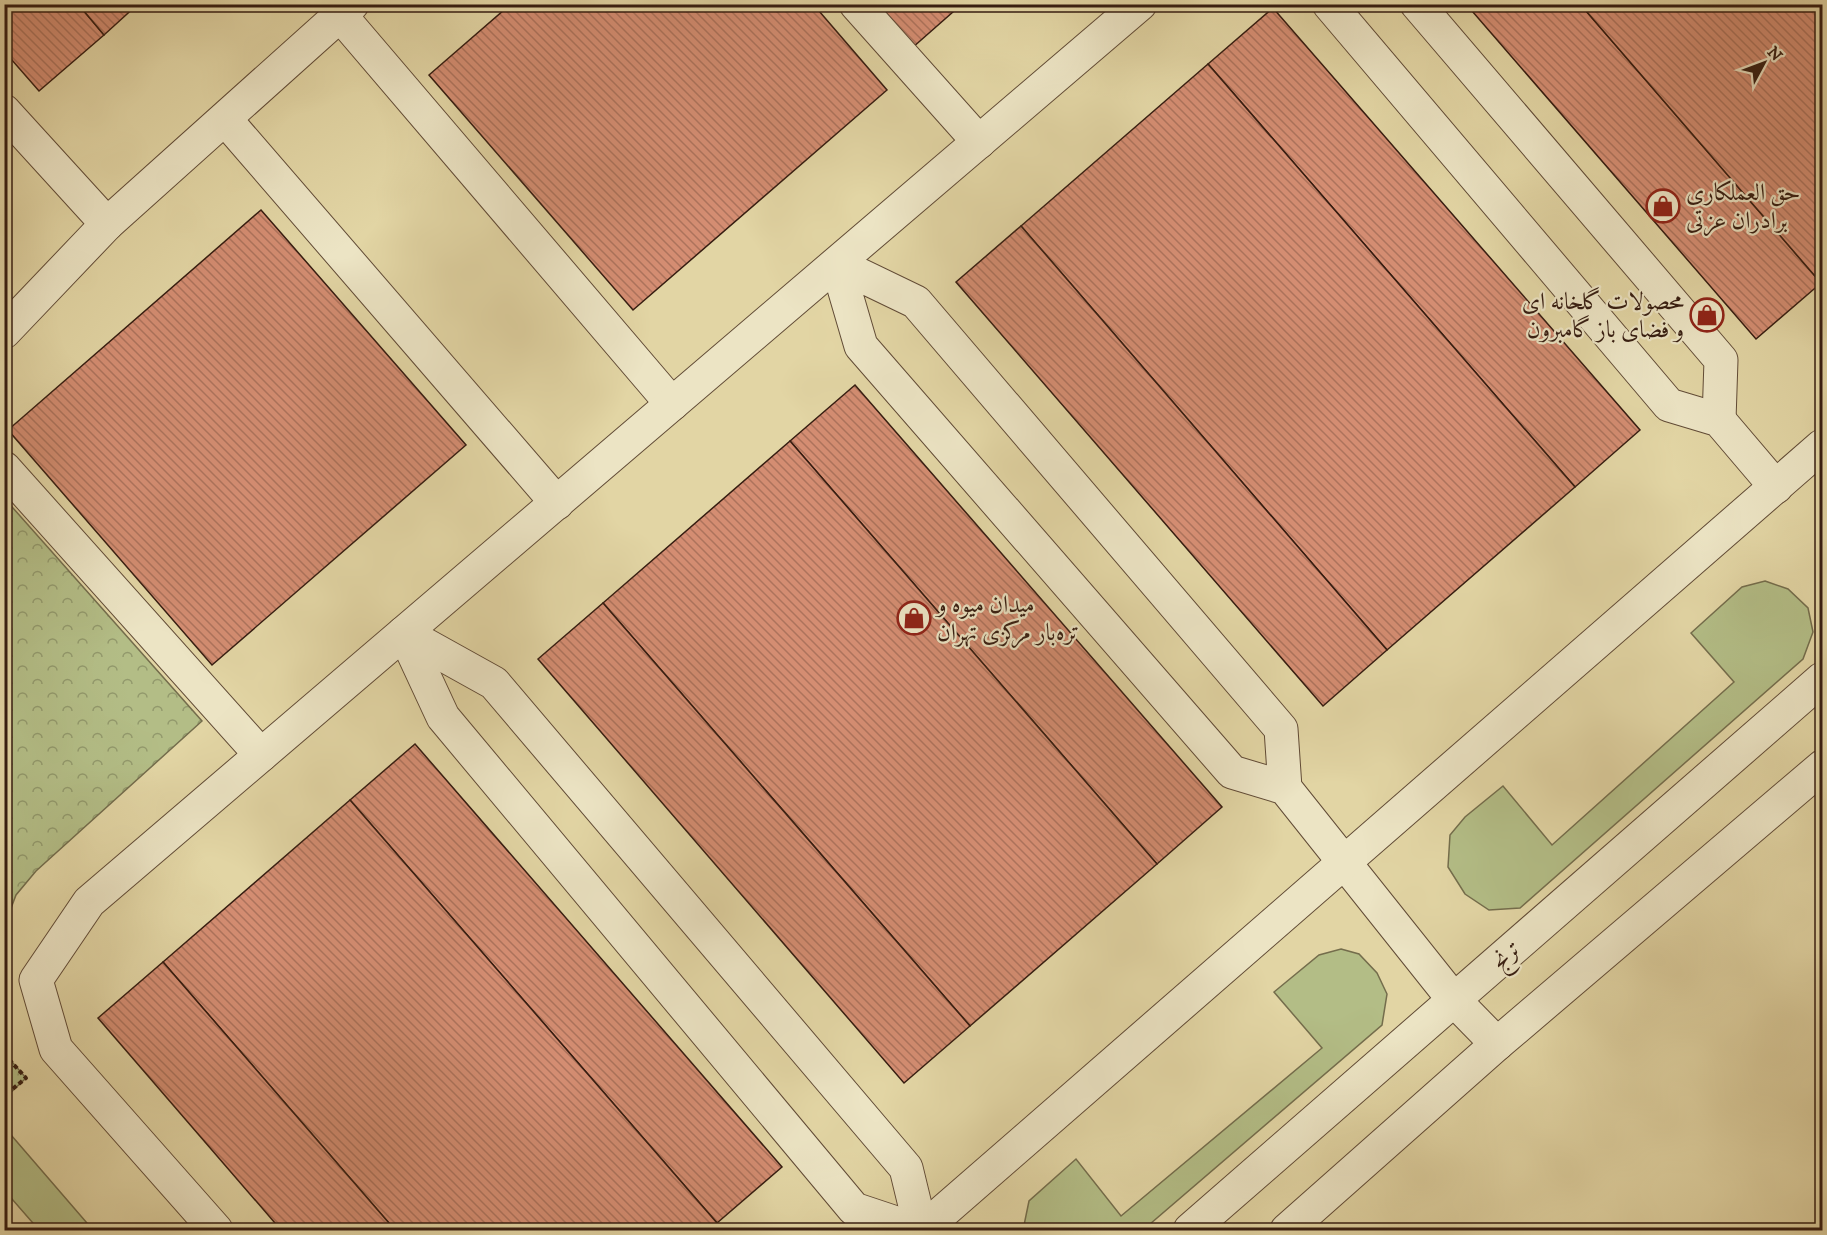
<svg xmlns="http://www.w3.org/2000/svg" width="1827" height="1235" viewBox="0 0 1827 1235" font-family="'IM FELL DW Pica',Amiri,serif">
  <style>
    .grass { fill: #b3bd86; stroke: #746d4c; stroke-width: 1.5 }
    .forest { fill: url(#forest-crowns); stroke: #746d4c; stroke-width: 1.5 }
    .building { fill: url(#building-back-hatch); stroke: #361d11; stroke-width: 1.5 }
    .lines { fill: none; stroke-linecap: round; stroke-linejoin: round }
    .minor-casing { stroke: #614b36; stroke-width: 35 }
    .path { stroke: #361d11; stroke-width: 4; stroke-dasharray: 4.5 3; stroke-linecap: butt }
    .minor { stroke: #ece4c4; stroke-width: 33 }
    .labels { text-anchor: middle; stroke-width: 4.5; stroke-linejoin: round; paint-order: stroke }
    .poi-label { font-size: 24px; fill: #361d11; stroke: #ece4c4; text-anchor: start }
    .street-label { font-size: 24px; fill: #361d11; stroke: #ece4c4 }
  </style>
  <defs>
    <pattern id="forest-crowns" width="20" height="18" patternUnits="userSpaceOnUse" patternTransform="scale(1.5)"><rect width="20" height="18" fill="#b3bd86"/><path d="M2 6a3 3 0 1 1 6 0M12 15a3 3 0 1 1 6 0" fill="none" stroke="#92996c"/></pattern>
    <pattern id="building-back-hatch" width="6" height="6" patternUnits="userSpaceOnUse" patternTransform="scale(1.5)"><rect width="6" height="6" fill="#d48d72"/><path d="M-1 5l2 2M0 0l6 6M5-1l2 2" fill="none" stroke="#ad735c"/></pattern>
  </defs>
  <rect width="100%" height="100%" fill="#e2d5a4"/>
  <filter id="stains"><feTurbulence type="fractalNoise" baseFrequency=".00333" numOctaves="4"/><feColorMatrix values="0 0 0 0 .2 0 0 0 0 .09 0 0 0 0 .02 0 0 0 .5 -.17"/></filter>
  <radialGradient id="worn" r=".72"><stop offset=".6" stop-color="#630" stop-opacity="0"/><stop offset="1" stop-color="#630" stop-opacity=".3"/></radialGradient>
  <!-- grass -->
  <g class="grass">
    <path d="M1765,581L1788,589L1808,608L1813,632L1803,659L1520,908L1489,910L1465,894L1448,867L1450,835L1465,817L1503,786L1552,845L1734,682L1691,633L1742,587Z"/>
    <path d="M1341,949L1359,954L1377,973L1387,994L1382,1025L1143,1230H1023L1029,1201L1076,1159L1121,1216L1322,1048L1274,992L1319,955Z"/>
    <path d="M5,1128L93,1230H39L5,1191Z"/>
  </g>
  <!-- forest -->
  <g class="forest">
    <path d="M5,499L202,721L36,871L16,895L5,924Z"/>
    <path d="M5,1049L6,1055L26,1078L5,1098Z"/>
  </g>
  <!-- building -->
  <g class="building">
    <path d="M4,4H78L104,35L39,91L4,51Z"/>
    <path d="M78,4H138L104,35Z"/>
    <path d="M511,4H813L887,90L633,310L429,75Z"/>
    <path d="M873,4H962L912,48Z"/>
    <path d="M1466,4H1580L1821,283L1756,339Z"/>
    <path d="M1580,4H1822V282L1821,283Z"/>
    <path d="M1273,8L1640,430L1575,487L1208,64Z"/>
    <path d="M1208,64L1575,487L1387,650L1021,226Z"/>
    <path d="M261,210L466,445L212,665L8,430Z"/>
    <path d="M1021,226L1387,650L1323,706L956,282Z"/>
    <path d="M855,385L1222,807L1157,864L790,441Z"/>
    <path d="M790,441L1157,864L970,1026L603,603Z"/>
    <path d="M603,603L970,1026L904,1083L538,659Z"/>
    <path d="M415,744L782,1167L717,1223L350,800Z"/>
    <path d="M350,800L717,1223L708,1230H395L163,962Z"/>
    <path d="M163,962L395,1230H281L98,1018Z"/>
  </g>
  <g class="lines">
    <!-- minor casing -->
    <g class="minor-casing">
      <g id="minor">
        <path d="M352,4L340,15L672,404"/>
        <path d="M856,4L979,142"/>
        <path d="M1329,4L1669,405L1719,420L1776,487"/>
        <path d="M1417,4L1721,360L1719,420"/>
        <path d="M4,111L107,224L340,15"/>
        <path d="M225,119L557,503"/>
        <path d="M4,332L107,224"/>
        <path d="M4,468L261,755"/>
        <path d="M404,633L494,683L906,1168L921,1230"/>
        <path d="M404,633L443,717L854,1209L917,1230"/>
        <path d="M1285,788L1281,729L916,302L837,264L861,346L1232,772L1285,788L1454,1000L1497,1044"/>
        <path d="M216,1230L56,1049L36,980L89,902L1140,4"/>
        <path d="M922,1230L1822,446"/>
        <path d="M1190,1230L1822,679"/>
        <path d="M1287,1230L1497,1044L1822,767"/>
      </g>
    </g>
    <!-- path -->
    <path class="path" d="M4,1054L26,1078L4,1096"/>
    <!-- minor -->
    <use href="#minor" class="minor"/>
  </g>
  <!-- icons -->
  <defs>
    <g id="shop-ring" transform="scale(1.725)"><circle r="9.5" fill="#ece4c4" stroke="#8f2418" stroke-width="1.5"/><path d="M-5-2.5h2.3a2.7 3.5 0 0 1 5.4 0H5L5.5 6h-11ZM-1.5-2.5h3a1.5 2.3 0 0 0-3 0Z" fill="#8f2418"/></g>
  </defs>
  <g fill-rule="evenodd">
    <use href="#shop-ring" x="1663" y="206"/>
    <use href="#shop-ring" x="1707" y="315"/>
    <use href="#shop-ring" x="914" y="618"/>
  </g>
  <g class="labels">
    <!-- poi labels -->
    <g class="poi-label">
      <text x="1686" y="200">حق العملکاری<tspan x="1686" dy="28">برادران عزتی</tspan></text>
      <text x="1684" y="309" text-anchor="end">محصولات گلخانه ای<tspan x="1684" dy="28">و فضای باز گامبرون</tspan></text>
      <text x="937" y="612">میدان میوه و<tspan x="937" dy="28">تره‌بار مرکزی تهران</tspan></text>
    </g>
    <!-- street labels -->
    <g class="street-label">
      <text transform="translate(1506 955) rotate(-41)" y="8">ترنج</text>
    </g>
  </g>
  <!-- margin -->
  <rect width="1827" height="1235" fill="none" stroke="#e2d5a4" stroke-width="24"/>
  <rect x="6" y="6" width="1815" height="1223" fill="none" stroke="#361d11" stroke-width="3"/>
  <rect x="12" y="12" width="1803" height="1211" fill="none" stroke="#361d11" stroke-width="1.5"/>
  <!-- north arrow -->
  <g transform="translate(1764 63) rotate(49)" stroke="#ece4c4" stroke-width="4.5" paint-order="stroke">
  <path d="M0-4.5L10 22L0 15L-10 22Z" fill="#361d11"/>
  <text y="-9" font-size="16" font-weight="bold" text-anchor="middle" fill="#361d11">N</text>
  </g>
  <rect width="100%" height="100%" filter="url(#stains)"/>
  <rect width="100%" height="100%" fill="url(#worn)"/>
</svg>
